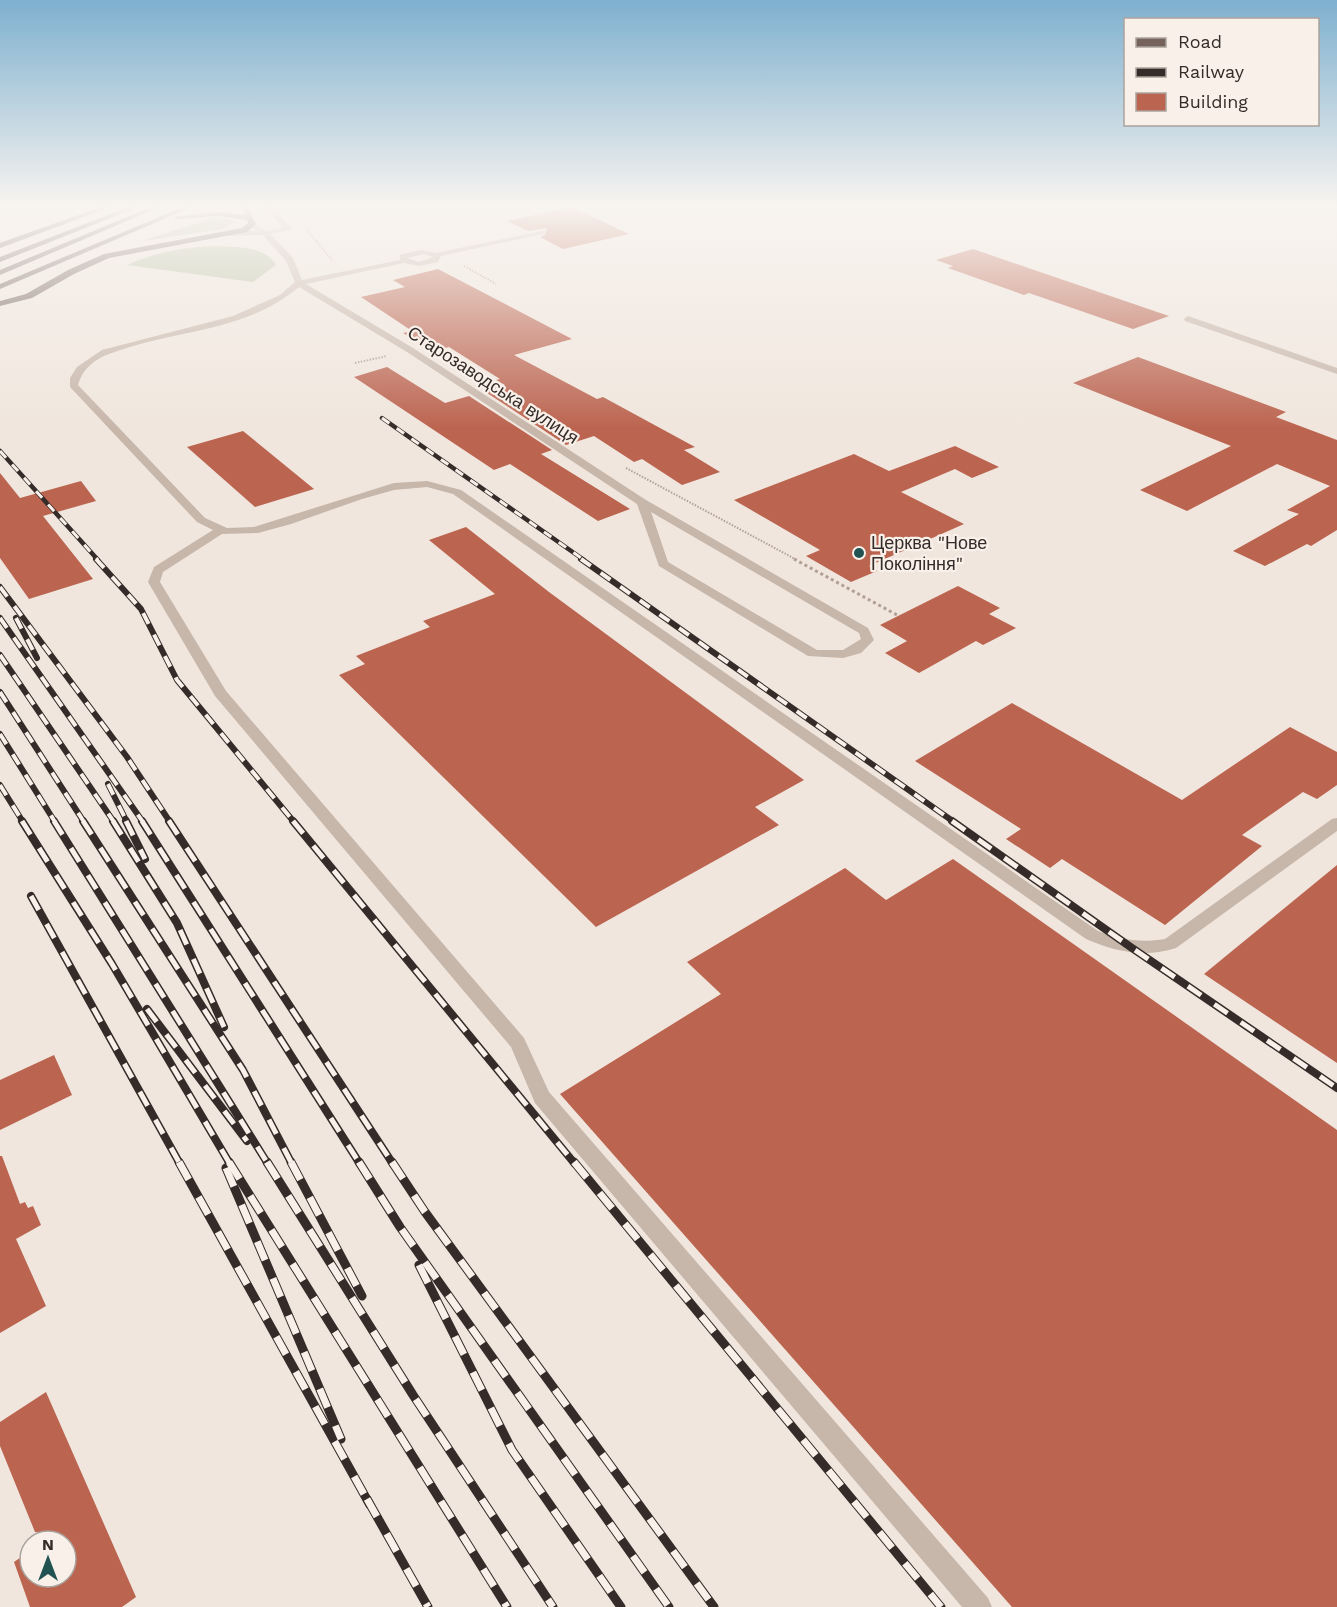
<svg xmlns="http://www.w3.org/2000/svg" width="1337" height="1607" viewBox="0 0 1337 1607" font-family="'Work Sans',sans-serif">
  <style>
    .green { fill: #b5be9f }
    .building { fill: #bb6450 }
    .lines { fill: none; stroke-linecap: round; stroke-linejoin: round }
    .path-far1 { stroke: #b3a095; stroke-width: 2; stroke-dasharray: 1.5 1.5; stroke-linecap: butt }
    .path { stroke: #b3a095; stroke-width: 3; stroke-dasharray: 3 3; stroke-linecap: butt }
    .minor { fill: #c7b6aa; fill-rule: evenodd }
    .major { fill: #76635c; fill-rule: evenodd }
    .rail-far3-casing { stroke: #352c29; stroke-width: 4.5 }
    .rail-far2-casing { stroke: #352c29; stroke-width: 6 }
    .rail-far1-casing { stroke: #352c29; stroke-width: 8 }
    .rail-casing { stroke: #352c29; stroke-width: 9 }
    .rail-far3 { stroke: #f8f0e9; stroke-width: 3; stroke-dasharray: 9; stroke-linecap: butt }
    .rail-far2 { stroke: #f8f0e9; stroke-width: 4; stroke-dasharray: 12; stroke-linecap: butt }
    .rail-far1 { stroke: #f8f0e9; stroke-width: 5; stroke-dasharray: 16; stroke-linecap: butt }
    .rail { stroke: #f8f0e9; stroke-width: 7; stroke-dasharray: 20; stroke-linecap: butt }
    .poi-dot { fill: #225353; stroke: #f8f0e9; stroke-width: 2 }
    .labels { text-anchor: middle; stroke-width: 4.5; stroke-linejoin: round; paint-order: stroke }
    .far-street-label { font-size: 18px; fill: #352c29; stroke: #f8f0e9 }
    .far-poi-label { font-size: 18px; fill: #352c29; stroke: #f8f0e9; text-anchor: start }
  </style>
  <rect width="100%" height="100%" fill="#f0e6dd"/>
  <!-- green -->
  <g class="green">
    <path d="M211,218L228,219L234,222L222,229L143,241Z"/>
    <path d="M217,246C236,247 266,246 276,265L253,282L127,265C156,252 185,247 217,246Z"/>
  </g>
  <!-- building -->
  <g class="building">
    <path d="M572,207L629,234L563,249L540,237L545,235L547,228L528,231L507,221Z"/>
    <path d="M973,249L1169,316L1133,329L1029,293L1024,295L948,268L953,266L936,260Z"/>
    <path d="M438,269L572,339L514,355L597,399L603,397L695,447L684,450L720,472L682,485L642,459L634,462L594,436L566,445L484,391L505,385L496,380L500,379L449,347L432,351L403,333L412,331L361,297L405,287L393,280Z"/>
    <path d="M1138,357L1286,412L1276,417L1337,440V530L1311,546L1307,544L1265,566L1233,551L1299,514L1287,510L1330,486L1277,464L1187,511L1140,490L1231,446L1073,383Z"/>
    <path d="M387,367L445,403L469,396L552,450L541,454L630,509L598,521L510,464L494,470L354,377Z"/>
    <path d="M243,431L314,489L255,507L187,447Z"/>
    <path d="M955,446L999,467L972,478L955,469L901,492L964,524L869,566L877,571L851,582L806,556L820,550L734,500L854,454L889,471Z"/>
    <path d="M0,473L20,498L81,481L96,501L43,516L93,579L29,599L0,558Z"/>
    <path d="M466,527L549,592L804,780L755,807L779,825L596,927L339,675L365,664L356,656L430,627L423,621L495,594L429,540Z"/>
    <path d="M958,586L1000,608L989,614L1016,628L983,645L976,641L919,673L885,653L907,641L880,625Z"/>
    <path d="M1012,703L1182,800L1290,727L1337,752V785L1317,799L1303,792L1242,835L1262,846L1165,925L1062,859L1050,868L1006,839L1021,829L915,761Z"/>
    <path d="M953,859L1337,1130V1607H1012L560,1094L721,994L687,962L845,868L886,900Z"/>
    <path d="M1337,865V1063L1204,974Z"/>
    <path d="M54,1055L72,1095L0,1130V1080Z"/>
    <path d="M0,1156H2L20,1204L25,1202L28,1208L33,1206L41,1225L16,1239L46,1306L0,1333Z"/>
    <path d="M46,1392L136,1597L122,1607H30L14,1562L30,1551V1577H66V1541H45L58,1532H35L0,1446V1422Z"/>
  </g>
  <g class="lines">
    <!-- path-far1 -->
    <g class="path-far1">
      <path d="M306,229L332,260"/>
      <path d="M464,266L496,284"/>
      <path d="M355,363L387,356"/>
      <path d="M626,468L797,560"/>
    </g>
    <!-- path -->
    <path class="path" d="M794,559L899,616"/>
    <!-- minor -->
    <g class="minor">
      <path d="M264,204H271L292,229L270,234L293,258L302,280L400,260V255L420,250L436,253L546,230L543,234L441,256L438,262L419,266L404,263L306,284L413,348L646,500L868,628L874,640L861,653L843,658L808,656L659,566L637,504L407,352L299,287C243,334 173,329 109,354C95,359 82,369 78,385L205,518L227,528L254,527L394,483L427,481L461,490L1098,931C1120,940 1141,943 1165,939L1332,819L1337,818V831L1176,948C1145,958 1116,952 1086,939L453,494L427,487L394,490L362,499L291,524L258,533L222,534L163,572L160,582L226,691L524,1038L549,1092L988,1598L992,1607H962L535,1103L511,1047L215,696L148,582L154,567L213,530L197,522L70,387V378L77,367L102,350L233,316L280,295L295,282L286,261L263,235L227,236L223,234L227,232L257,231L248,224L252,222L266,231L283,228ZM424,254L433,257L419,262L407,258ZM651,512L859,633L861,639L843,650H817L668,562Z"/>
      <path d="M1188,316L1337,368V374L1185,321L1184,319Z"/>
    </g>
    <!-- major -->
    <g class="major">
      <path d="M109,204L116,205L0,248V243Z"/>
      <path d="M158,204H167L0,275V270Z"/>
      <path d="M190,204H199L0,289V284Z"/>
      <path d="M240,204H246L256,224L247,232L109,258L74,274L32,298L0,306V301L26,294L68,270L104,254L242,228L248,223L247,220L218,216L178,219L174,217L218,212L245,215Z"/>
      <path d="M131,206L133,209L0,262V257Z"/>
    </g>
    <!-- rail-far3 casing -->
    <g class="rail-far3-casing">
      <g id="rail-far3">
        <path d="M382,418L584,560"/>
        <path d="M0,451L98,560"/>
      </g>
    </g>
    <!-- rail-far2 casing -->
    <g class="rail-far2-casing">
      <g id="rail-far2">
        <path d="M96,559L141,609L177,680L294,822"/>
        <path d="M581,559L954,822"/>
        <path d="M0,587L127,757L170,822"/>
        <path d="M0,618L143,822"/>
        <path d="M16,618L37,658"/>
        <path d="M0,655L114,822"/>
        <path d="M0,692L84,822"/>
        <path d="M0,734L55,822"/>
        <path d="M108,784L127,822"/>
        <path d="M0,785L23,822"/>
      </g>
    </g>
    <!-- rail-far1 casing -->
    <g class="rail-far1-casing">
      <g id="rail-far1">
        <path d="M22,821L112,964L230,1164"/>
        <path d="M54,821L268,1164"/>
        <path d="M83,821L243,1070L292,1164"/>
        <path d="M113,821L177,923L224,1027"/>
        <path d="M126,821L145,859"/>
        <path d="M142,821L360,1164"/>
        <path d="M169,821L393,1164"/>
        <path d="M293,821L575,1164"/>
        <path d="M952,821L1132,948L1337,1088"/>
        <path d="M31,896L180,1164"/>
        <path d="M147,1009L247,1141"/>
      </g>
    </g>
    <!-- rail casing -->
    <g class="rail-casing">
      <g id="rail">
        <path d="M179,1162L370,1505"/>
        <path d="M229,1162L507,1607"/>
        <path d="M267,1162L413,1395L553,1607"/>
        <path d="M291,1162L362,1296"/>
        <path d="M359,1162L400,1227L669,1607"/>
        <path d="M392,1162L425,1212L714,1607"/>
        <path d="M574,1162L941,1607"/>
        <path d="M226,1168L341,1439"/>
        <path d="M419,1265L512,1450L621,1607"/>
        <path d="M367,1499L428,1607"/>
      </g>
    </g>
    <!-- rail-far3 -->
    <use href="#rail-far3" class="rail-far3"/>
    <!-- rail-far2 -->
    <use href="#rail-far2" class="rail-far2"/>
    <!-- rail-far1 -->
    <use href="#rail-far1" class="rail-far1"/>
    <!-- rail -->
    <use href="#rail" class="rail"/>
  </g>
  <!-- sky -->
  <linearGradient id="sky" x2="0" y2="1"><stop stop-color="#7eb0cf"/><stop offset="0.48" stop-color="#f8f4f0"/><stop offset="1" stop-color="#f8f4f0" stop-opacity="0"/></linearGradient>
  <rect width="1337" height="429" fill="url(#sky)"/>
  <!-- markers -->
  <circle class="poi-dot" cx="859" cy="553" r="6"/>
  <g class="labels">
    <!-- far-street labels -->
    <g class="far-street-label">
      <text transform="translate(493 385) rotate(33)" y="6">Старозаводська вулиця</text>
    </g>
    <!-- far-poi labels -->
    <g class="far-poi-label">
      <text x="871" y="549">Церква "Нове<tspan x="871" dy="21">Покоління"</tspan></text>
    </g>
  </g>
  <!-- legend -->
  <rect x="1124" y="18" width="195" height="108" fill="#f8f0e9" stroke="#aaa29c" stroke-width="1.5"/>
  <rect x="1136" y="38" width="30" height="9" fill="#76635c" stroke="#aaa29c" stroke-width="1.5"/>
  <text x="1178" y="48" font-size="18" fill="#352c29">Road</text>
  <rect x="1136" y="68" width="30" height="9" fill="#352c29" stroke="#aaa29c" stroke-width="1.5"/>
  <text x="1178" y="78" font-size="18" fill="#352c29">Railway</text>
  <rect x="1136" y="93" width="30" height="18" fill="#bb6450" stroke="#aaa29c" stroke-width="1.5"/>
  <text x="1178" y="108" font-size="18" fill="#352c29">Building</text>
  <!-- north arrow -->
  <g transform="translate(48 1559)"><circle r="28" fill="#f8f0e9" stroke="#aaa29c" stroke-width="1.5"/>
  <path d="M0-4.5L10 22L0 15L-10 22Z" fill="#225353"/>
  <text y="-9" font-size="16" font-weight="bold" text-anchor="middle" fill="#352c29">N</text>
  </g>
</svg>
